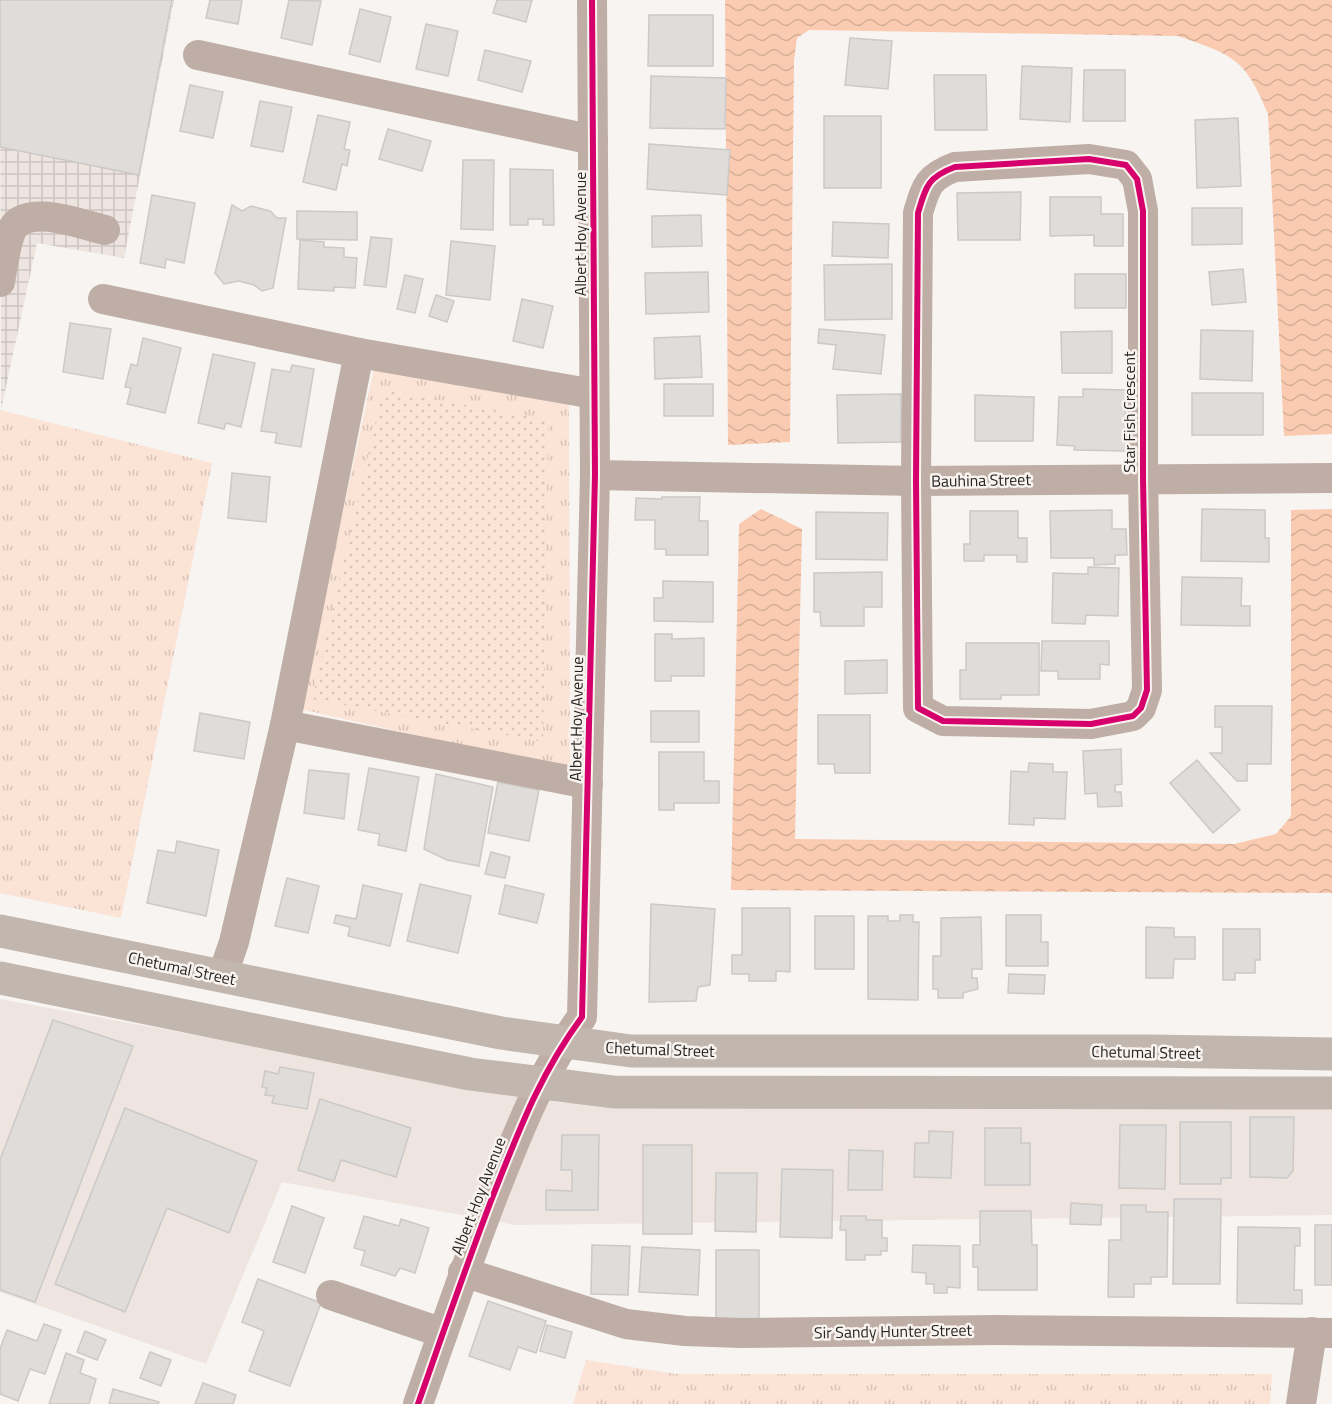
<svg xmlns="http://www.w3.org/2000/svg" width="1332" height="1404" viewBox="0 0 1332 1404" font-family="'Titillium Web',sans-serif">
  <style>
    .built { fill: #eee5e0 }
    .industrial { fill: url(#industrial-grid) }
    .grass { fill: url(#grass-tufts) }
    .park { fill: url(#park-dots) }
    .water { fill: url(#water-waves) }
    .building { fill: #dfdcda; stroke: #ccc9c7; stroke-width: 1.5 }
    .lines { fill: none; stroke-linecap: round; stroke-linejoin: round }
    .minor { stroke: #bfaea5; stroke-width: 30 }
    .highway { stroke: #c2b7ae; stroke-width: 33 }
    .cycleway-casing { stroke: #f9f3ef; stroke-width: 10 }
    .cycleway { stroke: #d6006c; stroke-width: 6 }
    .labels { text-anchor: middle; stroke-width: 5; stroke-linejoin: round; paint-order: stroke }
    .street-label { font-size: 16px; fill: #262422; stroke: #f9f3ef }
  </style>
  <defs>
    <pattern id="industrial-grid" width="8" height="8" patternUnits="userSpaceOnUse" patternTransform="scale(1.5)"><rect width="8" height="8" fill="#eee5e0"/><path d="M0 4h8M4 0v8" fill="none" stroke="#ccc4c0"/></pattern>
    <pattern id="grass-tufts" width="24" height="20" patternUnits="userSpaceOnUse" patternTransform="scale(1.5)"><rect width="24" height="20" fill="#fbe3d5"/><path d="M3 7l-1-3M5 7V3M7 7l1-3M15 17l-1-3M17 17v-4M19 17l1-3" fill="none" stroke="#d7c3b7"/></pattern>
    <pattern id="park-dots" width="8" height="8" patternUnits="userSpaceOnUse" patternTransform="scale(1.5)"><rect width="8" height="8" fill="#fbe3d5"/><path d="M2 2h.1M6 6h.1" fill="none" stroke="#d7c3b7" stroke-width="1.8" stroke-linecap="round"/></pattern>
    <pattern id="water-waves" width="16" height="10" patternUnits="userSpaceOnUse" patternTransform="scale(1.5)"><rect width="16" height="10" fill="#facbb1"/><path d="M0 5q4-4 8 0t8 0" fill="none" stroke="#d6ae98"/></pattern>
  </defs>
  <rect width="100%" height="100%" fill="#f7f4f1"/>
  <!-- built -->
  <path class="built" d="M0,999L562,1103H1332V1215L515,1225L282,1182L206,1364L0,1292Z"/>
  <!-- industrial -->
  <path class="industrial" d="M0,0H174L124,258L37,243L1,410Z"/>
  <!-- grass -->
  <g class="grass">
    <path d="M374,369L569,405L570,770L300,709Z"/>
    <path d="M0,410L212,463L121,918L0,893Z"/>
    <path d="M586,1360L676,1374H1272L1270,1404H573Z"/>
  </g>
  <!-- park -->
  <path class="park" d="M383,390L548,420L543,742L312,699Z"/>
  <!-- water -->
  <g class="water">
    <path d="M725,0H1332V434L1284,436L1268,114C1245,57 1232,55 1178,36L809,30L797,38L794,60L790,442L728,445Z"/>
    <path d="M761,509L802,529L795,839L1234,844L1276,834L1291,816V510L1332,509V893L731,890L739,524Z"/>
  </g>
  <!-- building -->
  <g class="building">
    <path d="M0,0H172L139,175L0,147Z"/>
    <path d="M210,0H242L238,24L206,18Z"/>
    <path d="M289,0L321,1L312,45L281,38Z"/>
    <path d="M497,0H532L526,22L493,13Z"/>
    <path d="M360,9L391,17L380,62L349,54Z"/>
    <path d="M649,15H713V66H648Z"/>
    <path d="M426,24L458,31L448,76L416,69Z"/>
    <path d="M850,38L892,41L888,89L845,85Z"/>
    <path d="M485,50L531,61L522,92L478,80Z"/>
    <path d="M1022,66L1072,68L1070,122L1020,119Z"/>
    <path d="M1084,70H1125V121H1083Z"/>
    <path d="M934,75H986L987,130H935Z"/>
    <path d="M651,76L726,78L725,129L650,128Z"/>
    <path d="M190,85L223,92L213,138L180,131Z"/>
    <path d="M260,101L292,107L283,152L251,146Z"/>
    <path d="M318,115L350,122L344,149L350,150L347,166L342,164L336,190L303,182Z"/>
    <rect x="824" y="116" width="57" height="72"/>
    <path d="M1238,118L1241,186L1197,188L1195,120Z"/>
    <path d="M388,129L431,141L422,171L379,159Z"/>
    <path d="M649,144L730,150L727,195L647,189Z"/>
    <path d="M463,160H494L493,230L461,229Z"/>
    <path d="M510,169L553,170L554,225H543V219H528V225H510Z"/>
    <path d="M1021,192L1020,240H958L957,193Z"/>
    <path d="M152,195L195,203L184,263L166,259L165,268L140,263Z"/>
    <path d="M1050,197H1101V214H1123V246H1094V235L1050,236Z"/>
    <path d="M232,205L242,211L251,206L270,211L277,218H286L273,288L262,291L254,285L239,281L224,284L215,273Z"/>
    <path d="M1192,208H1242V244L1192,245Z"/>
    <path d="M297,211L357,212V240L297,239Z"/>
    <path d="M701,215L702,246L652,247V216Z"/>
    <path d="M833,222L889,224L888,258L832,256Z"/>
    <path d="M371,237L392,239L386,287L364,285Z"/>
    <path d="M300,240L324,242V247L344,248V257L357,258L355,288L334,287V291L298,289Z"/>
    <path d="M451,241L495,246L490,300L446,295Z"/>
    <path d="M892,264V319L825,320L824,265Z"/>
    <path d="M1243,269L1246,302L1212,305L1209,272Z"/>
    <path d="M708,272L709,312L646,314L645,273Z"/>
    <rect x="1075" y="274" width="51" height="34"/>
    <path d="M405,275L423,279L415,313L397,309Z"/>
    <path d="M436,295L454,301L447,322L429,316Z"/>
    <path d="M522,299L553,306L543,348L513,341Z"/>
    <path d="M70,323L111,329L103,379L63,372Z"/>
    <path d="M819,329L885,335L881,374L833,369L836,345L818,343Z"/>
    <path d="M1201,330L1253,331L1252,381L1200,379Z"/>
    <path d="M1112,331V373H1062L1061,332Z"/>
    <path d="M700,336L702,377L655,379L654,338Z"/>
    <path d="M143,338L181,348L165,413L127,404L131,388L125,387L131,364L137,366Z"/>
    <path d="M213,354L255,363L241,427L226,423L224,429L198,423Z"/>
    <path d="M292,365L314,369L301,447L275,443L277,433L261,431L272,369L290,372Z"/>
    <rect x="664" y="384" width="49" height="32"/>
    <path d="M1083,389L1126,390L1125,451L1074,450L1075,446L1057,445L1059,397H1083Z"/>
    <rect x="1192" y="393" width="71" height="42"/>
    <path d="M901,394V442L838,443L837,395Z"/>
    <path d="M975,395L1034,397L1033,441H975Z"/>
    <path d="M232,473L270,477L266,522L228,518Z"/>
    <path d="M662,497H700L699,521H708V555H666V549H655V520H635L636,498L662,499Z"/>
    <path d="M1202,509L1265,510V538H1269V562L1201,561Z"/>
    <path d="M1112,510V529H1126L1127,555H1115V564L1094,565V558H1051L1050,511Z"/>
    <path d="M970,511H1018V538H1027V562H1017V555H984V561H964V544H970Z"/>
    <path d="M816,512L888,513L887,560L816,559Z"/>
    <path d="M1088,567L1119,568L1118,616L1086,615L1085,624L1052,623L1053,573L1088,574Z"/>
    <path d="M882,572V607H864V626H821L820,612H814V573Z"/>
    <path d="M1182,577L1242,578L1241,606H1250V626L1181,625Z"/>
    <path d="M663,581L713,582V622L654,621V598H663Z"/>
    <path d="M655,634H672V639L704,638V676H671V681H655Z"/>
    <path d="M1042,641H1109V665L1100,664V679H1058V671H1041Z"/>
    <path d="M966,643H1039V695H1001V699H960V670H966Z"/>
    <path d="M887,660V693L845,694V661Z"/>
    <path d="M1215,706H1272L1271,764H1247V781H1237L1210,753H1222V727H1215Z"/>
    <rect x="651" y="711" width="48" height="31"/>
    <path d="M200,713L250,722L244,759L194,751Z"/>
    <path d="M818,715H870V773H835L834,764H818Z"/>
    <path d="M1121,749L1122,784L1115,785V792H1121L1122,806L1098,807L1097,793L1085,794L1083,751Z"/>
    <path d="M659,752H704V781H719V803H674V810H659Z"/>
    <path d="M1197,760L1240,810L1213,833L1170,783Z"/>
    <path d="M1029,763L1053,764V772H1067L1065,819L1034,818V825L1009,824L1011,771L1028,772Z"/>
    <path d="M369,768L419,777L406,851L378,845L380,834L358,830Z"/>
    <path d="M309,770L349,774L344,819L304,813Z"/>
    <path d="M436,774L493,787L479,866L447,860L424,849Z"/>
    <path d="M498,782L539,790L529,841L488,833Z"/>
    <path d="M177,841L219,850L206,916L147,903L158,850L175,853Z"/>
    <path d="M491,852L510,857L505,878L485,874Z"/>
    <path d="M287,878L319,886L308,933L275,926Z"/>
    <path d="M420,884L471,896L458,953L407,941Z"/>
    <path d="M363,885L402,894L390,946L348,936L350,927L334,923L336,915L356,919Z"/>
    <path d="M505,885L544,894L537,923L499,914Z"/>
    <path d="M651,904L715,909L710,985L698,987L696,1001L649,1002Z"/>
    <path d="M742,908H790V972L776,971V981H749V974H732V955H742Z"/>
    <path d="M900,915H913V922H919L918,1000L868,999V916H888V921H900Z"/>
    <path d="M1006,915H1041V942H1048V966H1006Z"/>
    <rect x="815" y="916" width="39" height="53"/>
    <path d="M981,917L982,969H972V978H977L978,989L963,993V998H938V989H933V956H941V918Z"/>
    <path d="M1146,927L1174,928V937H1195V959H1174L1173,978H1146Z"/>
    <path d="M1223,929H1260V960H1255V973H1235V980H1223Z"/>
    <path d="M1009,974L1045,975L1044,994L1008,993Z"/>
    <path d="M53,1020L133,1046L35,1302L0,1290V1160Z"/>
    <path d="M280,1067L314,1073L307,1109L272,1103L274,1096L265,1095L267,1088L262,1087L265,1071L278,1074Z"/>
    <path d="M320,1099L411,1128L396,1177L341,1160L334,1181L298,1170Z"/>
    <path d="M125,1108L257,1161L229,1233L167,1208L125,1312L55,1284Z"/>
    <path d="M1250,1117H1294L1293,1171L1287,1178L1250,1177Z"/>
    <path d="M1180,1122H1231V1178H1221V1184H1180Z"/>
    <path d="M1120,1125H1166L1165,1189L1119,1188Z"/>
    <path d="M985,1128H1021V1143H1030V1185H985Z"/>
    <path d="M929,1131L953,1132L951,1178L914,1177L915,1143H929Z"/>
    <path d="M562,1135H599L598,1210H546V1190L572,1191V1170H561Z"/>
    <rect x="643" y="1145" width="49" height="89"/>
    <path d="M849,1150L883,1151L882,1190H848Z"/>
    <path d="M782,1169L833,1170L832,1238L780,1237Z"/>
    <path d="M716,1173H757L756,1232L715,1231Z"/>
    <path d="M1174,1199H1221L1220,1284H1173Z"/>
    <path d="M1071,1203L1102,1205L1101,1225L1070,1224Z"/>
    <path d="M1121,1205H1146V1212H1168L1167,1277H1151V1284H1134V1297H1108L1109,1240H1121Z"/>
    <path d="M292,1206L324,1218L305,1273L273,1262Z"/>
    <path d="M980,1211H1031L1032,1245H1037V1290H978V1267H973V1245H980Z"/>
    <path d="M364,1216L399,1226L401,1219L429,1228L415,1273L400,1268L395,1276L361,1265L365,1251L354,1248Z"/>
    <path d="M841,1216H866V1220H882V1238H887V1251H881V1255H865V1260H846V1230H840Z"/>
    <rect x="1315" y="1225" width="17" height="60"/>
    <path d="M1238,1227L1300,1228V1246H1295L1294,1290H1302V1304L1237,1303Z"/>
    <path d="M592,1245L630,1246L628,1295L591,1294Z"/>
    <path d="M913,1245L960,1246V1288L947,1287V1293H934V1284H926V1273L912,1272Z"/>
    <path d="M642,1247L700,1250L698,1295L639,1292Z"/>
    <rect x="716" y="1250" width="43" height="71"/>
    <path d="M258,1279L321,1303L290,1386L249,1371L264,1331L242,1322Z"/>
    <path d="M488,1301L546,1321L536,1353L518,1347L510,1370L469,1356Z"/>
    <path d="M44,1324L61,1330L45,1374L30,1369L18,1401L0,1394V1349L7,1330L37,1341Z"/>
    <path d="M547,1325L572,1332L565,1358L540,1351Z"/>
    <path d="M85,1331L106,1340L97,1360L77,1352Z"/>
    <path d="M150,1352L171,1360L161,1386L140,1378Z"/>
    <path d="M66,1353L84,1360L80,1373L96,1379L89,1404H49Z"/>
    <path d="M203,1383L236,1395L233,1404H195Z"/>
    <path d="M113,1389L159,1402L158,1404H109Z"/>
  </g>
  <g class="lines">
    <!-- minor -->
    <g class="minor">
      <path d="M198,55L593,140"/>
      <path d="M1089,159L1126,165L1137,179L1143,211V478L1147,690L1141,708L1133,716L1091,724L943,721L918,708L916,481L918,213C926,186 928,177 955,167Z"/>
      <path d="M0,282C3,266 5,247 11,232C23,201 82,225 105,230"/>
      <path d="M103,299L359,353L594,394"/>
      <path d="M595,475L916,481L1332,478"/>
      <path d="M285,725L588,784"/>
      <path d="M222,977L234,942L285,725L359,353"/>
      <path d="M463,1272L626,1324L685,1331L741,1333L998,1330L1332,1333"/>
      <path d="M331,1295L443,1333"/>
      <path d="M418,1404C443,1333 467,1263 494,1193C520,1128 540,1074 582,1017L595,475L592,0"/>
      <path d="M1301,1404L1312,1332"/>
    </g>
    <!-- highway -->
    <g class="highway">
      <path d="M0,931L501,1033L631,1051H1151L1332,1054"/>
      <path d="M0,978L470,1074L614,1092L1332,1093"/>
    </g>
    <!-- cycleway casing -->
    <g class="cycleway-casing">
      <g id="cycleway">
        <path d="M1089,159L1126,165L1137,179L1143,211V478L1147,690L1141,708L1133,716L1091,724L943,721L918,708L916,481L918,213C926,186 928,177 955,167Z"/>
        <path d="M418,1404C443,1333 467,1263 494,1193C520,1128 540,1074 582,1017L595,475L592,0"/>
      </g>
    </g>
    <!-- cycleway -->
    <use href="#cycleway" class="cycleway"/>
  </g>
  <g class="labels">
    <!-- street labels -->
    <g class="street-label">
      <text transform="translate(580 234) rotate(-90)" y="6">Albert Hoy Avenue</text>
      <text transform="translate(1129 412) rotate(-90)" y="6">Star Fish Crescent</text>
      <text transform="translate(981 480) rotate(-1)" y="6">Bauhina Street</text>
      <text transform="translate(576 719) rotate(-89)" y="6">Albert Hoy Avenue</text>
      <text transform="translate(182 968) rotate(12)" y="6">Chetumal Street</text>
      <text transform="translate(660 1049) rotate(2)" y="6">Chetumal Street</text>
      <text transform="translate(1146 1052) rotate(1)" y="6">Chetumal Street</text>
      <text transform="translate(478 1196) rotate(-69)" y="6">Albert Hoy Avenue</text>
      <text transform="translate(893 1331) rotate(-1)" y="6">Sir Sandy Hunter Street</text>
    </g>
  </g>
</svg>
